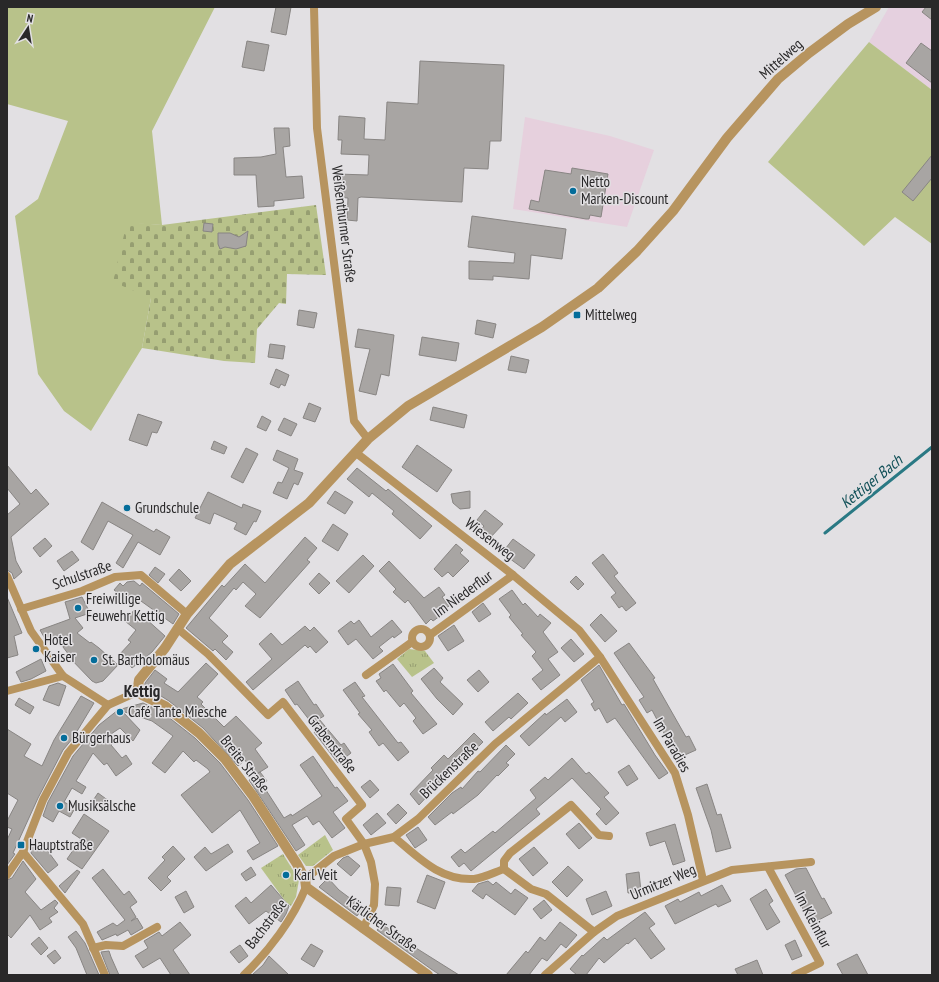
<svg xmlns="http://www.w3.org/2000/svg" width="939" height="982" viewBox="0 0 939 982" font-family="'PT Sans Narrow',sans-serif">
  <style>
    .commercial { fill: #e6d0dd }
    .industrial { fill: #e5d0df }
    .grass { fill: #b8c28a }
    .cemetery { fill: url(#cemetery-stones) }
    .park { fill: url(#park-tufts) }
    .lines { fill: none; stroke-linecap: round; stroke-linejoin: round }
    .stream { stroke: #2a7984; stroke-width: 3 }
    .building { fill: #a8a5a3; stroke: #888583 }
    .minor { stroke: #b7945f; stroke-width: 8 }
    .tertiary { stroke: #b7945f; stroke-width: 10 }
    .poi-dot { fill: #046d9a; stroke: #e2e0e3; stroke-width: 1.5 }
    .labels { text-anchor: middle; stroke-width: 3; stroke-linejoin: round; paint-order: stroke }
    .street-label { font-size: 15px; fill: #292829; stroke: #e2e0e3 }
    .poi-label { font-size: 15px; fill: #292829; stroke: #e2e0e3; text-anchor: start }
    .water-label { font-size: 16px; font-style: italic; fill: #104f57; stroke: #e2e0e3 }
    .quarter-label { font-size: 17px; font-weight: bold; fill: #292829; stroke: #e2e0e3 }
  </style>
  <defs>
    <pattern id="cemetery-stones" width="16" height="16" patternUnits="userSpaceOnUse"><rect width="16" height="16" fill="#b8c28a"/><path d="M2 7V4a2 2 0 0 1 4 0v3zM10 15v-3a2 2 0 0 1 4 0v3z" fill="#969e71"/></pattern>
    <pattern id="park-tufts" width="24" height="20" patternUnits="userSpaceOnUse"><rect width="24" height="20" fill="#b8c28a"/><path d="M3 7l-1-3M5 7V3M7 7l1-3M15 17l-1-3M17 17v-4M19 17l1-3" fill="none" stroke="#969e71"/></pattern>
  </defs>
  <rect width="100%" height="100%" fill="#e2e0e3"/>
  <!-- commercial -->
  <path class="commercial" d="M525,117L610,136L654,150L627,227L513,209Z"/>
  <!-- industrial -->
  <path class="industrial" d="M889,7H932V90L869,42Z"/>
  <!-- grass -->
  <g class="grass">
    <path d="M7,7H215L152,131L162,225L127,223L151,298L142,348L91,431L64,411L38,374L15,216L38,199L68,121L7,104Z"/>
    <path d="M869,42L932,90V244L895,217L864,246L768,162Z"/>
  </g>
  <!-- cemetery -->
  <path class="cemetery" d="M316,205L326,275L287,274L286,304L279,303L257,329L255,363L224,361L142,348L151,298L113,282L127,222L162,225Z"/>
  <!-- park -->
  <g class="park">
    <path d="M409,649L425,651L434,663L412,677L397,659Z"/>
    <path d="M325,835L333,850L313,866H306L298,855Z"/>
    <path d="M283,854L299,880L296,897L291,906L285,901L261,868Z"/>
  </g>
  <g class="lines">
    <!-- stream -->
    <path class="stream" d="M825,533L932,447"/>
  </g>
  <!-- building -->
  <g class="building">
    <path d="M276,7H291L286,35L271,32Z"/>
    <path d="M926,7H932V20L922,12Z"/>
    <path d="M247,41L269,45L264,71L242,67Z"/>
    <path d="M921,43L932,51V83L906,63Z"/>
    <path d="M420,61L504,65L501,141H490L488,169L464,168L462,202L361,197L358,198L357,221L347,220L348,198L336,197L337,174L368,175L369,155L341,154L342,140H338L339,116L365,118L364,139L385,140L387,102L418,104Z"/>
    <path d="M274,128H289L290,146L283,147L286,177L302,176L304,198L274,201V206L258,207L256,175H234V158L261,157L276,154Z"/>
    <path d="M932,155V178L913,201L902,192Z"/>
    <path d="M572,168L608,174L601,217L590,215L589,219H586L529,209L531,200L539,202L545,170L571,174Z"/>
    <path d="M472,216L566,229L562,259L531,255L529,279L493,276V280L469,279V261L514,263L515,253L468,247Z"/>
    <path d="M204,223L213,224L212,232L203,231Z"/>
    <path d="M248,231L246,246L236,249L225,247L220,249L218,244V233H230L239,237Z"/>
    <path d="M299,310L317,313L314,328L297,325Z"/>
    <path d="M477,320L496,324L493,338L475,334Z"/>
    <path d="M358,329L394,335L389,376L381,374L376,395L359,391L370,349L355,347Z"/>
    <path d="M422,337L459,343L456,361L419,355Z"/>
    <path d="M270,344L285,346L283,359L268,357Z"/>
    <path d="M511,356L529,360L526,373L508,370Z"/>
    <path d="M276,369L289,375L285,386L281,384L279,388L270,384Z"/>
    <path d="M309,403L321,408L315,422L303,418Z"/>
    <path d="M433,407L467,415L464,428L430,420Z"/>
    <path d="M138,414L162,422L157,433L152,432L147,446L129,440Z"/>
    <path d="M262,416L271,421L266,431L257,427Z"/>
    <path d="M284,418L297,424L291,436L278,430Z"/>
    <path d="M214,441L227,447L224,454L211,449Z"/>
    <path d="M417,445L452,470L437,492L402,467Z"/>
    <path d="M246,448L258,454L243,483L231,477Z"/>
    <path d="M277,450L298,459L294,470L303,473L298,485L294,483L287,499L273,493L278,482L282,483L289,468L273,460Z"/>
    <path d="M7,465L31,494L36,489L49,504L11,537L16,561L22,572L14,579L12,573L7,570V515L20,504L7,488Z"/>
    <path d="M357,468L386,491L388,489L432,526L420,539L392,514L394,511L372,493L369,497L347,479Z"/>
    <path d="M335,491L353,502L345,514L327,503Z"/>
    <path d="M470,491V508L460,509L453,503L451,494Z"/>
    <path d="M208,492L242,508L243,504L261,511L256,522L254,521L246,535L234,529L237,523L214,513L210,524L195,518Z"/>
    <path d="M102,502L154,532L156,529L170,537L160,555L138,542L123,568L116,563L133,535L108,521L93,550L81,542Z"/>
    <path d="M485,510L503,524L489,539L480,531L484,526L477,520Z"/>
    <path d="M333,524L348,534L338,551L322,541Z"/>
    <path d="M305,537L317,548L307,560L310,562L260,618L245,606L256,594L243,582L236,590L234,588L209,618L228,636L222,642L233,652L226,660L215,649L213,651L186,628L222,585L224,587L245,564L265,583Z"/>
    <path d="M45,538L52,546L40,557L33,548Z"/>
    <path d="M513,539L535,555L524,569L502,553Z"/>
    <path d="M456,544L463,550L460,553L469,561L453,577L448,572L442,577L434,569Z"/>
    <path d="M72,551L79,560L64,571L57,561Z"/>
    <path d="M603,554L618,573L614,576L636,603L626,611L622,606L619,608L611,597L616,593L592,563Z"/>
    <path d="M363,555L374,566L349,593L336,581Z"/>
    <path d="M389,561L424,598L439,587L445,595L442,597L449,606L445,609L447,611L433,621L431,619L426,624L408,600L405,603L393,592L396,589L379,571Z"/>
    <path d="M155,567L165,574L158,583L149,575Z"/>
    <path d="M179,569L191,581L181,591L169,580Z"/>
    <path d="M319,573L330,583L319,594L309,584Z"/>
    <path d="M576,576L584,584L578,590L570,582Z"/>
    <path d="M134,581L140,586L142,583L179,614L173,624L134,596L129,602L114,590L120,583L123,586L127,582Z"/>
    <path d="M512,590L523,605L525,603L538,617L540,614L551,623L543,632L558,652L548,659L560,675L541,690L532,679L543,670L532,656L536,652L521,635L523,634L509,617L511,615L499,599Z"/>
    <path d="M7,597L22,633L14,636L18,655L7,658Z"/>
    <path d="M82,597L90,613L75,618L83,628L77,633L90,643L91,642L99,648L118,665L103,681L96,683L92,681L68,656L69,655L63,647L66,645L62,646L57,636L47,642L40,630L70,619L65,602Z"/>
    <path d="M483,603L491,614L479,622L472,612Z"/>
    <path d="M135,609L165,636L152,652L132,668L119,655L131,642L128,640L136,630L125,621Z"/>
    <path d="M601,614L617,631L605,642L590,625Z"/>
    <path d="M359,620L371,637L392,620L402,632L394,638L393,636L379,647L383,651L373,659L356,639L348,645L338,631L351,621L354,624Z"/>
    <path d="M454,625L464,641L448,651L438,636Z"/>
    <path d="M305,626L310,631L314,627L328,642L316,653L310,646L308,648L305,645L253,690L246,682L272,659L259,644L271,633L282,645Z"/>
    <path d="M571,639L584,654L574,662L561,648Z"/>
    <path d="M629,643L655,678L653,679L686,737L689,736L696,750L678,758L669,738L667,739L652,710L647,713L639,700L644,697L614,653Z"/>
    <path d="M41,659L46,671L31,679L21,682L16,672Z"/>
    <path d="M206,663L218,674L197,697L203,702L201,704L224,727L236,716L262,743L255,749L268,767L255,775L245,760L238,766L203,728L169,701L145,686V683L155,670L167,679L164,683L178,692Z"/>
    <path d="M393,664L413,691L411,693L437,724L423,734L413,721L416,718L404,703L400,707L386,690L384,692L376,681L381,678L379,674Z"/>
    <path d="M599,665L622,705L624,704L655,755L668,773L659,779L615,718L607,723L599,708L595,711L591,704L594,702L581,680Z"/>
    <path d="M434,668L443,678L440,682L463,704L453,715L437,699L421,679Z"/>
    <path d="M479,670L489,682L478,692L467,680Z"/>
    <path d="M298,681L314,705L316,704L324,716L319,719L341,745L344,743L351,753L338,763L314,732L317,730L297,704L295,705L285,690Z"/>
    <path d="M355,682L365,696L362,697L398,743L401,742L409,752L398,761L383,743L379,746L369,732L372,730L358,714L360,713L343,690Z"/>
    <path d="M58,683L66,686L59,706L43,700L49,686Z"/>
    <path d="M518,693L528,703L511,719L509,717L493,731L485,722Z"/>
    <path d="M81,696L94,703L73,738L63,750L38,798L13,853L15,854L7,865V840L12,829L7,827V821L18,800L7,793V729L31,744L24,756L42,766L54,740Z"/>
    <path d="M19,698L34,707L30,714L15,705Z"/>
    <path d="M567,699L577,712L565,722L561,717L529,746L520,736L545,713L546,715Z"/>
    <path d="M143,703L162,712L195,738L220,763L248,800L278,846L253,860L247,851L260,843L240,810L212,833L181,795L210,772L208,769L196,760L194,762L183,751L165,773L152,763L173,736L152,721L122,711L140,730L133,741L120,728L108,736L113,743L111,745L122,758L126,755L132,764L116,776L107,763L104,765L93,753L76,781L86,787L82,794L72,788L64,802L75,808L70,817L59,811L53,822L43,816L48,802L73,756L99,725L118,710Z"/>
    <path d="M474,733L483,742L464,761L462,759L419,805L410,794L433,770L431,768L444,755L448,759Z"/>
    <path d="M506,745L515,754L506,763L509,765L498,776L497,775L478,795L453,814L452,812L435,825L428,817L452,793L461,787L462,789L478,771L480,772Z"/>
    <path d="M313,756L335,788L337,787L348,801L333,812L345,828L332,838L319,821L313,825L307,816L292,825L305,845L296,851L249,780L260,772L267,781L262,784L284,818L291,814L292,816L322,796L300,765Z"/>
    <path d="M572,758L586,774L589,772L609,793L604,797L619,813L606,825L596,814L601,809L572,778L536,809L540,814L471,871L464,863L459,867L451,857L461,849L465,853L493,831L495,833L536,798L530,790L545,777L548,780Z"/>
    <path d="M629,765L638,779L627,786L618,772Z"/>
    <path d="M370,780L379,790L370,798L361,787Z"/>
    <path d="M707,784L717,815L721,814L731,848L716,852L711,830L696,788Z"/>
    <path d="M98,793L113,804L107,812L92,802Z"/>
    <path d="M398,804L407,813L396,824L387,814Z"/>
    <path d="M377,813L386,823L371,835L363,825Z"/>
    <path d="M84,814L109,831L82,869L67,859L81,839L72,833Z"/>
    <path d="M579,823L592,838L579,849L566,834Z"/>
    <path d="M675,824L685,861L673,865L665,841L650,846L646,833Z"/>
    <path d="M418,827L427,840L415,848L406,835Z"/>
    <path d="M35,839L47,850L58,865L48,873L31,853Z"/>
    <path d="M228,844L233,852L206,871L194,857L205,847L211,854Z"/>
    <path d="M173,846L185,859L167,877L171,881L161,891L148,878L165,860L162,857Z"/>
    <path d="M534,847L548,863L533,876L519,859Z"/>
    <path d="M348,856L360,866L351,876L337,864L343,858Z"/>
    <path d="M23,861L36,879L25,892L41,910L55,900L58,903L54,908L58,912L49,918L52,922L40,930L30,915L11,938L7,934V880L12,878Z"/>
    <path d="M568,866L583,880L567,897L552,882Z"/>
    <path d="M251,867L256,875L246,881L241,874Z"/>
    <path d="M806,868L822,899L824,898L832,913L811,924L785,875L796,869Z"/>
    <path d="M103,869L124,895L129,891L137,902L130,907L136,917L131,921L137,918L143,928L131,935L128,930L117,936L116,934L102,940L97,932L113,923L117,926L125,920L92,878Z"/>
    <path d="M77,870L80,872L65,893L59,886Z"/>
    <path d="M639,872L641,892L628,893L626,874Z"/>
    <path d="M427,875L445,882L435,909L417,902Z"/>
    <path d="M328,878L339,890L363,908L357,916L319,887Z"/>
    <path d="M488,881L493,885L496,882L511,894L515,889L528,898L515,915L486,894L483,899L472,891L478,884Z"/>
    <path d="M271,885L289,906L286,914L281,922L266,911L249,924L235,906L246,897L251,903Z"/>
    <path d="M722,885L731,901L718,907L716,904L675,924L665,906L678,899L680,902L699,892L701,896Z"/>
    <path d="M387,887L401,888L399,906L385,905Z"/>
    <path d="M766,889L773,901L769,904L780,922L767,930L750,899Z"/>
    <path d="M186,891L194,907L184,913L175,897Z"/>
    <path d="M606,891L612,906L592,915L586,899Z"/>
    <path d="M544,900L552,910L541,919L533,909Z"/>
    <path d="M645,912L655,924L649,928L665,949L651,959L635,938L628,944L627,943L604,963L599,958L586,975H577L570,969L582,955L583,956L604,937L607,940Z"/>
    <path d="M180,922L191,935L173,950L190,975H171L160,958L143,968L135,956L148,948L144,941L159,932L162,936Z"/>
    <path d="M560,922L577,935L566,948L561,944L547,961L542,958L529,975H506L526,951L528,953L540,937L545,941Z"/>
    <path d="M382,924L416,948L459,975H440L431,969L377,930Z"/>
    <path d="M76,931L85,943L99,975H87L76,948L68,937Z"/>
    <path d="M39,937L48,948L41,955L31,944Z"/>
    <path d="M795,940L802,956L792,960L785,945Z"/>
    <path d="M311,944L323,951L314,967L301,959Z"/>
    <path d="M240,945L248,956L239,963L230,952Z"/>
    <path d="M55,950L61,958L54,964L47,956Z"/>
    <path d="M109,951L111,957L119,975H110L101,952Z"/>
    <path d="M857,954L868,975H843L837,964Z"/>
    <path d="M269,956L289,975H252L263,965Z"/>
    <path d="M757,960L763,975H738L735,969Z"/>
  </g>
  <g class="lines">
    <!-- minor -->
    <g class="minor">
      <path d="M314,7L317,128L354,421L368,439"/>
      <path d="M355,452L513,575L579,630L600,657L675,773L688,815L703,880"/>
      <path d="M7,576L31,631L63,676L108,705"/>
      <path d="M21,609L82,591L115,577L141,575L187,614"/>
      <circle cx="421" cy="638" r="9"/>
      <path d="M178,629L208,654L268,715L283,702L362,805L346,819L364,844L371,862L375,884L374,905L363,929"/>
      <path d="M430,635L513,575"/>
      <path d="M366,675L412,642"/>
      <path d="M7,691L63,676"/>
      <path d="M394,837C418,857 440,881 474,879C484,878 495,872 504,869"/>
      <path d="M23,852L83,924L105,975"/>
      <path d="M768,867L820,963L795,975"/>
      <path d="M7,875L23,852L43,800L68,753L108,705L139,691"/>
      <path d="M305,879L334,856L364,844L394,837L418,819L495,744L600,657"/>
      <path d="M594,932L546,894L531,889L504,869V861L510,853L571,805L599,835L609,836"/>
      <path d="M93,948L106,945L123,946L157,927"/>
      <path d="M244,975C269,951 293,919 306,887"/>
      <path d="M545,975L594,932L617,916L732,870L811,862"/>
    </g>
    <!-- tertiary -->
    <path class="tertiary" d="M428,975L306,887L305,879L297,864L253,796L225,759L199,733L165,706L142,695L138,687L139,680L165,648L187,614L230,564L309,503L368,439L408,406L542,327L598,288L637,251L673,211L727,138L778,79L809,53L848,24L876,7"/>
  </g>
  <!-- markers -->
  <g class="poi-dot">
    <circle cx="573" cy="191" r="4"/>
    <rect x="573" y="311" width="8" height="8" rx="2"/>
    <circle cx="127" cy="508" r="4"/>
    <circle cx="78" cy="608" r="4"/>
    <circle cx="36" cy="649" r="4"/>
    <circle cx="94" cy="660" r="4"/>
    <circle cx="120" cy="712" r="4"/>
    <circle cx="64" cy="738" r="4"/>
    <circle cx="60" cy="806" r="4"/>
    <rect x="17" y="841" width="8" height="8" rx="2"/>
    <circle cx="286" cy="875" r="4"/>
  </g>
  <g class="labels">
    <!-- street labels -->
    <g class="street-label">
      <text transform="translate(781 59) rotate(-42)" y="5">Mittelweg</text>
      <text transform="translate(344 224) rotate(83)" y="5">Weißenthurmer Straße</text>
      <text transform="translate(490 539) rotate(38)" y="5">Wiesenweg</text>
      <text transform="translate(82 575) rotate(-19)" y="5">Schulstraße</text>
      <text transform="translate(463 594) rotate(-36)" y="5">Im Niederflur</text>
      <text transform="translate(332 744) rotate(52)" y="5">Grabenstraße</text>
      <text transform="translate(672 745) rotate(60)" y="5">Im Paradies</text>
      <text transform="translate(245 764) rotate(51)" y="5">Breite Straße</text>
      <text transform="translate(449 770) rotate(-44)" y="5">Brückenstraße</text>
      <text transform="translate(663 882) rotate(-23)" y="5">Urmitzer Weg</text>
      <text transform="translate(813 920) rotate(62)" y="5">Im Kleinflur</text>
      <text transform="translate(266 924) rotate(-53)" y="5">Bachstraße</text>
      <text transform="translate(382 924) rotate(36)" y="5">Kärlicher Straße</text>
    </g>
    <!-- poi labels -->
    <g class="poi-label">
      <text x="581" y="187">Netto<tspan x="581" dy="17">Marken-Discount</tspan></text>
      <text x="585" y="320">Mittelweg</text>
      <text x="135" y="513">Grundschule</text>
      <text x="86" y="604">Freiwillige<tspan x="86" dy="17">Feuwehr Kettig</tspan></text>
      <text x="44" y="645">Hotel<tspan x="44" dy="17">Kaiser</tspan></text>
      <text x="102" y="665">St. Bartholomäus</text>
      <text x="128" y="717">Café Tante Miesche</text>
      <text x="72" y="743">Bürgerhaus</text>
      <text x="68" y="811">Musiksälsche</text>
      <text x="29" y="850">Hauptstraße</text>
      <text x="294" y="880">Karl Veit</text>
    </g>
    <!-- water labels -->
    <g class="water-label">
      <text transform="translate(871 481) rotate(-39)" y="6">Kettiger Bach</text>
    </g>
    <!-- quarter labels -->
    <g class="quarter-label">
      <text x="142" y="697">Kettig</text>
    </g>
  </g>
  <!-- border -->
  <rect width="939" height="982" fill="none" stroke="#292829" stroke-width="16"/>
  <!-- north arrow -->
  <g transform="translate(28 28) rotate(12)" stroke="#e2e0e3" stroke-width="3" paint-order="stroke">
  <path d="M0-3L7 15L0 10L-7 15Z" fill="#292829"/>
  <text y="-6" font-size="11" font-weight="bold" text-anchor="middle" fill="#292829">N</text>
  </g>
</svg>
